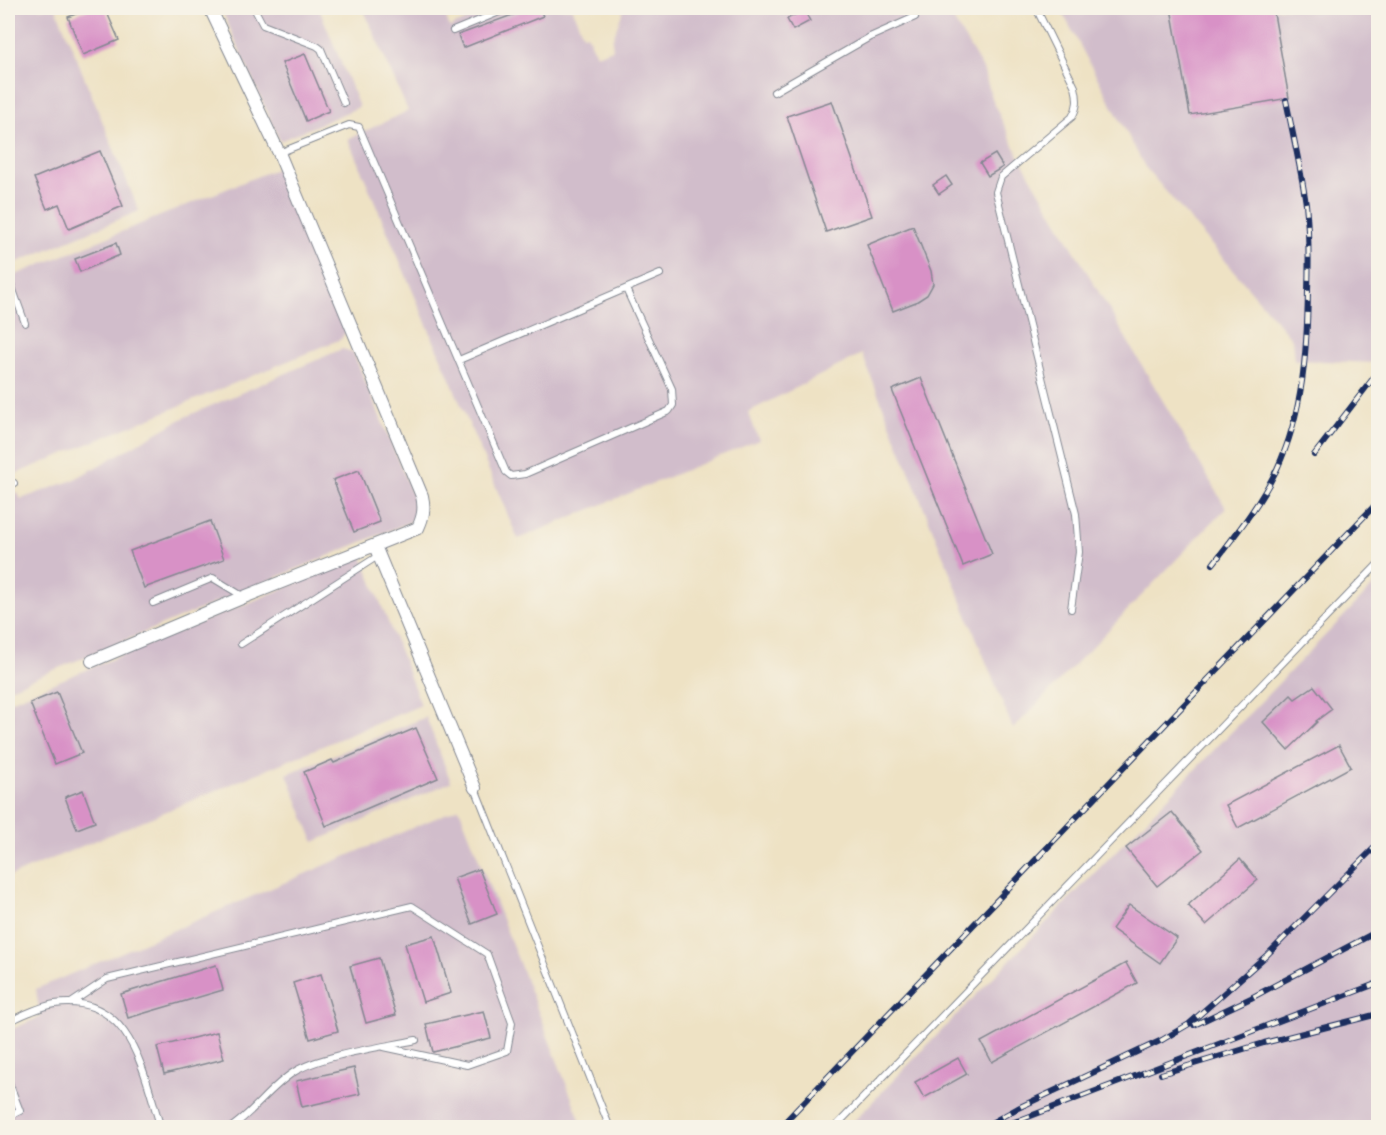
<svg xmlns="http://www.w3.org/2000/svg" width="1386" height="1135" viewBox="0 0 1386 1135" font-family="'Gentium Book Plus',serif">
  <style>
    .industrial { fill: #d1bdcb }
    .building { fill: #d891c6 }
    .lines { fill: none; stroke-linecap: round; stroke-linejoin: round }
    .lane-casing { stroke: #848891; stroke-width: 8 }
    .street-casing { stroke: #848891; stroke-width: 14 }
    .lane { stroke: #fff; stroke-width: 6 }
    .street { stroke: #fff; stroke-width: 12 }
    .rail-casing { stroke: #1b2f5e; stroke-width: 6 }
    .rail { stroke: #f7f3e8; stroke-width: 4; stroke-dasharray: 11; stroke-linecap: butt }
  </style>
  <rect width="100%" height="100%" fill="#f7f3e8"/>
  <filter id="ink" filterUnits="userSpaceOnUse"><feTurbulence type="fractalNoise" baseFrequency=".0167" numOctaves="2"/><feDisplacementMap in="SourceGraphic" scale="12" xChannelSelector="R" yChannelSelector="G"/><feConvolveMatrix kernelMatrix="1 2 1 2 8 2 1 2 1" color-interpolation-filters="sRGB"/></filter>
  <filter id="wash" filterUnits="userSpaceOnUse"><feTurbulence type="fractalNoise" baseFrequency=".008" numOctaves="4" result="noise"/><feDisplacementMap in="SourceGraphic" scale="24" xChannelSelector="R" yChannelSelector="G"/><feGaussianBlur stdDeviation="1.35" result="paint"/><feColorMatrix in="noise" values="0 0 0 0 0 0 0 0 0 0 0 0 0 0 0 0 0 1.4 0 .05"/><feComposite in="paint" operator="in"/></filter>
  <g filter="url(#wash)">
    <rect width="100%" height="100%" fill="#eee2c4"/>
    <!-- industrial -->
    <g class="industrial">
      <path d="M8,8H56L139,211L8,266Z"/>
      <path d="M221,8H319L359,107L280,141Z"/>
      <path d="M363,8H442L450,27L495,8H572L583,35L587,34L596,55L613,49L612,41L624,8H946L983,69L994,104L1021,160L1226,508L1013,729L862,354L748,412L759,440L518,539L348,139L408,111Z"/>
      <path d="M1060,8H1378V363L1294,360L1292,339L1145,167Z"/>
      <path d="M278,168L346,331L341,339L8,477V278Z"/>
      <path d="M342,349L353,352L416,503V513L410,522L8,689V496L17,492L21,499L73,480L185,417Z"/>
      <path d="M362,556L421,705L8,877V702Z"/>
      <path d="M1378,581V1125L1375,1128H847Z"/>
      <path d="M426,717L451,782L314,842L287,774Z"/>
      <path d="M459,808L583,1127L8,1128V1031L40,1017L36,989Z"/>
    </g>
    <g id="blocks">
      <!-- building -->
      <g class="building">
        <path d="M91,8H105L119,40L83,55L68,17Z"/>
        <path d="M531,8H539L543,16L463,48L458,35Z"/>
        <path d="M1171,8H1273L1289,98L1190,115Z"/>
        <path d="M804,10L810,21L793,30L787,19Z"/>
        <path d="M305,54L329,111L306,121L282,63Z"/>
        <path d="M832,101L872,216L826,232L787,116Z"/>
        <path d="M100,151L123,206L69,229L59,204L47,209L34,178Z"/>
        <path d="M995,154L1003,167L988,176L980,163Z"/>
        <path d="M946,176L952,185L939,194L933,185Z"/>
        <path d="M913,226L931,271L933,284L927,295L916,302L893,311L867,245Z"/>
        <path d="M116,243L120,255L80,272L75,259Z"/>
        <path d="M921,378L992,554L963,566L892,390Z"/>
        <path d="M359,470L380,522L354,532L333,480Z"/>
        <path d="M210,521L224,559L144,588L130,551Z"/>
        <path d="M1314,686L1332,709L1316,721L1317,722L1288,750L1263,722L1291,695L1295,699Z"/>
        <path d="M57,692L82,753L55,764L30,703Z"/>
        <path d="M416,728L438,778L326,826L304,772L332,760L334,763Z"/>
        <path d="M1339,745L1351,767L1238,828L1226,805Z"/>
        <path d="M83,790L95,822L77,829L65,797Z"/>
        <path d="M1172,812L1203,850L1157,886L1126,848Z"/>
        <path d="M1240,859L1258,880L1206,925L1188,905Z"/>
        <path d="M479,869L497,914L472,924L454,878Z"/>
        <path d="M1129,905L1177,938L1160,963L1112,929Z"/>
        <path d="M434,936L451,993L423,1002L405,944Z"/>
        <path d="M379,958L396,1015L366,1023L350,966Z"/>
        <path d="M1126,963L1137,983L992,1062L981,1042Z"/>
        <path d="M216,965L223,990L128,1018L121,994Z"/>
        <path d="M321,974L338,1031L310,1039L293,983Z"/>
        <path d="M484,1011L491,1038L433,1052L426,1024Z"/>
        <path d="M217,1032L224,1059L164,1074L157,1047Z"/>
        <path d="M958,1058L967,1074L924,1098L915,1082Z"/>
        <path d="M354,1068L360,1094L302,1107L296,1081Z"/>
      </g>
    </g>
  </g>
  <g filter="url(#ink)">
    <use href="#blocks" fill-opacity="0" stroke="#848891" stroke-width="1.5"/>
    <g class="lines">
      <!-- lane casing -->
      <g class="lane-casing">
        <g id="lane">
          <path d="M254,8L263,25L317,46L321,49L344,103"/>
          <path d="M1036,8L1075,87C1078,99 1078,107 1072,117L1001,177L996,192L1076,514L1079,552L1071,609"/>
          <path d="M453,31L509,8"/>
          <path d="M774,92L870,37L915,17L910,8"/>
          <path d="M279,153L349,125L359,127L506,472L511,476L525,474L669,411L673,405L672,389L626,289"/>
          <path d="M8,276L25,323"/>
          <path d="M459,360L660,274"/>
          <path d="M8,485L14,483"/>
          <path d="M153,603L213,578L244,597"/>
          <path d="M241,644L378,556"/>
          <path d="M475,788L610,1128"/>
          <path d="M71,1003L107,979L412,906L487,954L512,1023L507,1051L467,1065L384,1047"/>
          <path d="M8,1022C23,1015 38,1007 55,1004C132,993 143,1073 161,1128"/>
          <path d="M8,1080L20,1111L8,1117"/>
          <path d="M230,1128C254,1112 270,1087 294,1072C321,1055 383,1047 416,1040"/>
          <path d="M834,1128L1378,564"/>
        </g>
      </g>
      <!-- street casing -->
      <g class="street-casing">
        <g id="street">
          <path d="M375,546L475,788"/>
          <path d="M92,661L244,597L418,528C423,517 425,509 422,496L279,153L210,8"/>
        </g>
      </g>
      <!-- lane -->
      <use href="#lane" class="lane"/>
      <!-- street -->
      <use href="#street" class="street"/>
      <!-- rail casing -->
      <g class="rail-casing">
        <g id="rail">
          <path d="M1314,455L1378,372"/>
          <path d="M1213,564C1236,534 1260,504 1277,469C1303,413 1307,352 1308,291C1309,262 1309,232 1306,204C1301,169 1293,135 1286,100"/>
          <path d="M1194,1025L1251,998L1378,931"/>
          <path d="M1161,1074L1264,1043L1378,1014"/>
          <path d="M779,1128L1378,502"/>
          <path d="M982,1128L1018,1108L1162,1040L1189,1024L1267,955L1378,844"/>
          <path d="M999,1128L1378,983"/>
        </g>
      </g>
      <!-- rail -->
      <use href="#rail" class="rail"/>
    </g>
  </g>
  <!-- margin -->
  <rect width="1386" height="1135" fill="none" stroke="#f7f3e8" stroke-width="30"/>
</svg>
